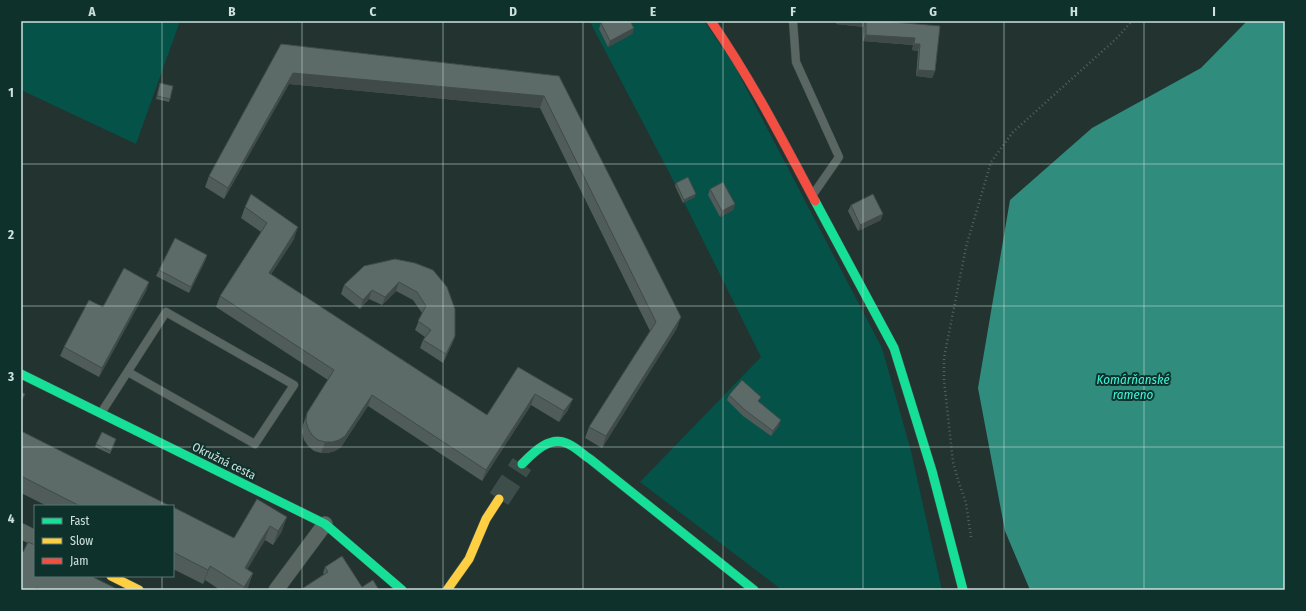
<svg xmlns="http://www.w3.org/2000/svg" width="1306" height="611" viewBox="0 0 1306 611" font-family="'Fira Sans Condensed',sans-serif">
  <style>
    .green { fill: #055248 }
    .water { fill: #308c7d }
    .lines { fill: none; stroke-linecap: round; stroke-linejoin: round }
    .secondary-tunnel { stroke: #3c4d4a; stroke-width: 22; stroke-dasharray: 22 11; stroke-linecap: butt }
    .lane-casing { stroke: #3e4e4a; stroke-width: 9 }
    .street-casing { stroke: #3e4e4a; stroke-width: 16 }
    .fast-casing { stroke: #3e4e4a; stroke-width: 10 }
    .slow-casing { stroke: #3e4e4a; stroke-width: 10 }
    .jam-casing { stroke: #3e4e4a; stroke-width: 10 }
    .path { stroke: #566260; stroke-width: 2.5; stroke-dasharray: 1 3; stroke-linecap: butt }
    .lane { stroke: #596662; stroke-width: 8 }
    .street { stroke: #596662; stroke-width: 15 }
    .fast { stroke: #16e098; stroke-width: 9 }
    .slow { stroke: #ffcf43; stroke-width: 9 }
    .jam { stroke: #f24e42; stroke-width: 9 }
    .wall { fill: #4f5c59 }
    .shaded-wall { fill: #404b49 }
    .building { fill: #5c6b68; stroke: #404b49 }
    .grid { fill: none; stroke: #cee1dc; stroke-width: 1; stroke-opacity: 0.55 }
    .labels { text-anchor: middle; stroke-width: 4; stroke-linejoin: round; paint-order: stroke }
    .street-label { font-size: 12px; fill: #cee1dc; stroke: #0f312b }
    .water-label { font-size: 13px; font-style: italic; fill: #3df7db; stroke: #0f312b }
    .neatline { fill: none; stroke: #cee1dc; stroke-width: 1.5 }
    .grid-label { font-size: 13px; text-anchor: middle; font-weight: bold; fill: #cee1dc }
  </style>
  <rect width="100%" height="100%" fill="#223330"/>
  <!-- green -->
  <g class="green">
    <path d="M21,21H180L136,144L21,90Z"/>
    <path d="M590,21H704L733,63L882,348L911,451L942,590H782L640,482L761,357L670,174L590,22Z"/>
  </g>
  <!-- water -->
  <path class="water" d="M1247,21H1285V590H1030L1005,531L978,388L1010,200L1092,128L1201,68Z"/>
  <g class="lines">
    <!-- secondary-tunnel -->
    <path class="secondary-tunnel" d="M499,499L522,464"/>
    <!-- lane casing -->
    <g class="lane-casing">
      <g id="lane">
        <path d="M793,21L796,62L839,157L814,193"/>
        <path d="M101,413L166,312L294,385L255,444L128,372"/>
      </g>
    </g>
    <!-- street casing -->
    <g class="street-casing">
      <g id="street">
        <path d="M21,531L35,538"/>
        <path d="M276,590L325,524"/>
      </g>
    </g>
    <!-- fast casing -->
    <g class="fast-casing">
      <g id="fast">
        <path d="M815,201L894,348L932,471L963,590"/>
        <path d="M21,374L325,524L402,590"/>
        <path d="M522,464C533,453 549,436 566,443C575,446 582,454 590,459L754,590"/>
      </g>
    </g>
    <!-- slow casing -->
    <g class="slow-casing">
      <g id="slow">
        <path d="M111,576L139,590"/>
        <path d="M447,590L469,559L486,519L499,499"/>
      </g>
    </g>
    <!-- jam casing -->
    <g class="jam-casing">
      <path id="jam" d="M711,21C751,79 782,139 815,201"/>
    </g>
    <!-- path -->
    <path class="path" d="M971,537L966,503L959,483L953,462L944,380V358L966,247L991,162L1013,132L1117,38L1132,21"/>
    <!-- lane -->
    <use href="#lane" class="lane"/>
    <!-- street -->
    <use href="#street" class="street"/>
    <!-- fast -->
    <use href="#fast" class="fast"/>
    <!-- slow -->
    <use href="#slow" class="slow"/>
    <!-- jam -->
    <use href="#jam" class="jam"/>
  </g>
  <!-- wall -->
  <g class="wall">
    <path d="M836,21H881L940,26L935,71L932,78L916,76L918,51L912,50L913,45L863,41L864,27L836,24Z"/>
    <path d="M601,23L634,28L632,34L608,47L599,29Z"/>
    <path d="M281,44L559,76L677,328L602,448L585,438L589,427L650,331L540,108L289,84L224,199L205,187L209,176Z"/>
    <path d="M160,83L170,99L169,102L156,99Z"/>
    <path d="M676,183L695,197L683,203L675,186Z"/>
    <path d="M710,189L735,204L733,210L720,217L708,195Z"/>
    <path d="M851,205L881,220L858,231L848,211Z"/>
    <path d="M245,207L294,239L271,274L487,415L518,367L568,410L559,422L531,405L482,481L368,406L341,447L335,451L328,453H321L314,451L308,446L304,440L302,432L303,425L307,413L328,380L216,307L220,296L261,232L241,218Z"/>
    <path d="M207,255L205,261L189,293L156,276L159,270Z"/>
    <path d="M395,259L455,336L452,344L443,363L420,348L423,340L425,337L415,330L422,313L413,300L396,291L382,305L369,299L360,309L341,294L344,285Z"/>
    <path d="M149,282L146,291L99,377L60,356L64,347L103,307Z"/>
    <path d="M729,395L759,402L779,426L771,436L743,416L727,400Z"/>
    <path d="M21,431L170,506H47L21,493Z"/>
    <path d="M115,442L110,454L95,447L96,444Z"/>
    <path d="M257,499L282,531L273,545L265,540L256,554L247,569L253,573L248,587L246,590H220L205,580L203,584L173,569V507L234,538Z"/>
    <path d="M325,567L362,587L300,590L324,574L323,573Z"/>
  </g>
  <!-- shaded-wall -->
  <g class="shaded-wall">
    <path d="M837,21H866L864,27L836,24Z"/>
    <path d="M634,28L632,34L608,47L610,41Z"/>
    <path d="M866,35L915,38L913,45L863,41Z"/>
    <path d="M914,44H920L918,51L912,50Z"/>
    <path d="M918,70L935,71L932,78L916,76Z"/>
    <path d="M293,73L544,96L540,108L289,84L224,199L228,188Z"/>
    <path d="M696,194L695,197L683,203L684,200Z"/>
    <path d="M735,204L733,210L720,217L722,211Z"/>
    <path d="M883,214L881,220L858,231L860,225Z"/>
    <path d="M298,227L294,239L265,284L269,273Z"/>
    <path d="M207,255L205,261L189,293L191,287Z"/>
    <path d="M149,282L146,291L99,377L102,368Z"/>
    <path d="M399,282L396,291L382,305L385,297Z"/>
    <path d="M372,290L369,299L360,309L363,300Z"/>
    <path d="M681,317L677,328L602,448L606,436Z"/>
    <path d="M455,336L452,344L443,363L446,354Z"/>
    <path d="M535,394L531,405L482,481L486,470Z"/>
    <path d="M372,395L368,406L341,447L335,451L328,453H321L325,442Z"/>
    <path d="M573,399L568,410L559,422L564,411Z"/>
    <path d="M781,420L779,426L771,436L773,431Z"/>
    <path d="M287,517L282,531L273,545L278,531Z"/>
    <path d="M270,526L265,540L240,582L245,568Z"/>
    <path d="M210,566L205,580L203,584L208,570Z"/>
    <path d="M253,573L248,587L246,590H243L244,587Z"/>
  </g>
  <!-- building -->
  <g class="building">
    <path d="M605,21H630L634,28L610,41L601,23Z"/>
    <path d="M866,21H881L940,26L935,71L918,70L920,44H914L915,38L866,35Z"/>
    <path d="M281,44L559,76L681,317L606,436L589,427L656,322L544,96L293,73L228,188L209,176Z"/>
    <path d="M160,83L173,86L170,99L157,96Z"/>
    <path d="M688,177L696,194L684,200L676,183Z"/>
    <path d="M723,182L735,204L722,211L710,189Z"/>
    <path d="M251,194L298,227L269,273L487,415L518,367L573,399L564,411L535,394L486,470L372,395L345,436L339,440L332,442H325L318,440L312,435L308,428L306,421L307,413L334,370L220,296L267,223L245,207Z"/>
    <path d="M873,194L883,214L860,225L851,205Z"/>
    <path d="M175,238L207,255L191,287L159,270Z"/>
    <path d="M395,259L415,263L433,270L447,287L455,309V336L446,354L423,340L431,330L418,321L426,306L417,292L399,282L385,297L372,290L363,300L344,285L364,266Z"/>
    <path d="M124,268L149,282L102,368L64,347L89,300L103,307Z"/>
    <path d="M742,380L761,397L758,401L781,420L773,431L745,410L729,395Z"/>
    <path d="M21,392L25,394L21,402Z"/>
    <path d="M21,431L170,506H80L21,476Z"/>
    <path d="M102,432L116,439L111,451L96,444Z"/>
    <path d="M257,499L287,517L278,531L270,526L261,540L245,568L253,573L244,587L210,566L208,570L173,552V507L234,538Z"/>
    <path d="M28,542L35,545V576H91L119,590H41L36,588L35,590H21V551L23,552Z"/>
    <path d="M342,556L362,587L373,580L379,590H300L328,572L325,567Z"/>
  </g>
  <!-- grid -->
  <path class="grid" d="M162,21V506M302,21V590M443,21V590M583,21V590M723,21V590M863,21V590M1004,21V590M1144,21V590M21,164H1285M21,306H1285M21,447H1285M162,576V590"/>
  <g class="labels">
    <!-- street labels -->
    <g class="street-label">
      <text transform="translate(224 461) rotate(26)" y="4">Okružná cesta</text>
    </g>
    <!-- water labels -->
    <g class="water-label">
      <text x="1133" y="384">Komárňanské<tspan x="1133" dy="15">rameno</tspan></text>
    </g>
  </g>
  <!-- border -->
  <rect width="1306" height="611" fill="none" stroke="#0f312b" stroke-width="44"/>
  <!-- legend -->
  <rect x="34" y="505" width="140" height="72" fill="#0f312b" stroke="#5b7772"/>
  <rect x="42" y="518" width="20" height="6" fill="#16e098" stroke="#5b7772"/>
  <text x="70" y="525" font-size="12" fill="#cee1dc">Fast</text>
  <rect x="42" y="538" width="20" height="6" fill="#ffcf43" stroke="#5b7772"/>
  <text x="70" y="545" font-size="12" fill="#cee1dc">Slow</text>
  <rect x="42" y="558" width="20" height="6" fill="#f24e42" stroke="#5b7772"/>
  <text x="70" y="565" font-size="12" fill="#cee1dc">Jam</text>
  <rect x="22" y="22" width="1262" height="567" class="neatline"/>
  <g class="grid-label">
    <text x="92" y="16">A</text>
    <text x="232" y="16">B</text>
    <text x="373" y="16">C</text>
    <text x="513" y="16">D</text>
    <text x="653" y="16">E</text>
    <text x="793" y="16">F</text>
    <text x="933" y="16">G</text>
    <text x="1074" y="16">H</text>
    <text x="1214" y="16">I</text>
    <text x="11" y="97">1</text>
    <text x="11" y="239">2</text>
    <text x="11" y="381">3</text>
    <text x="11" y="523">4</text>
  </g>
</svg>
